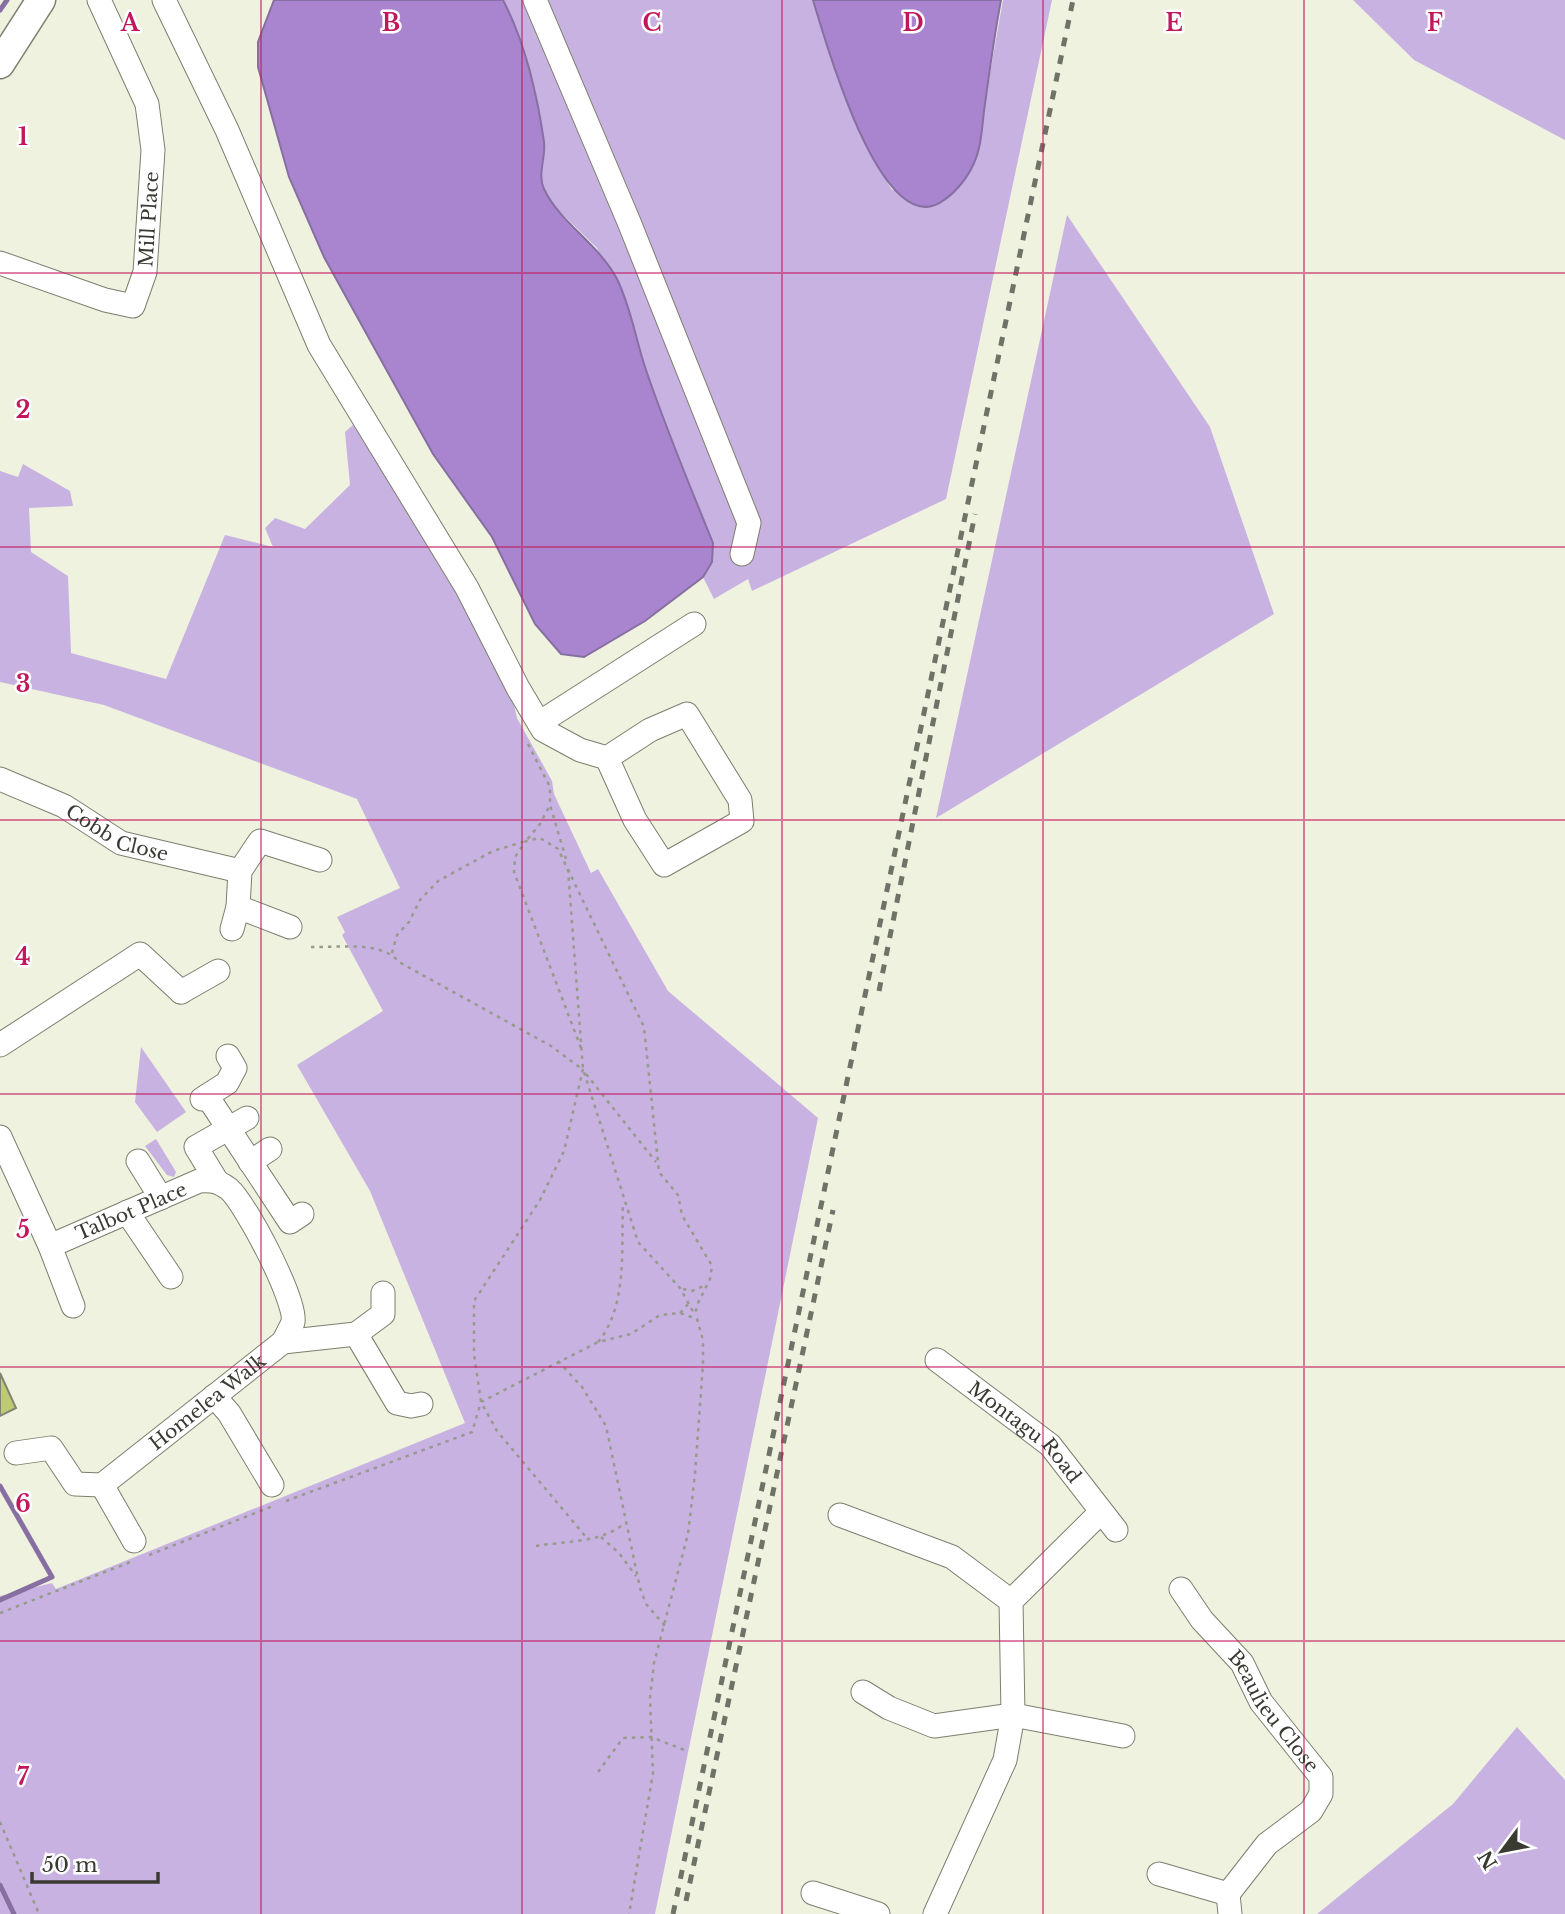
<svg xmlns="http://www.w3.org/2000/svg" width="1565" height="1914" viewBox="0 0 1565 1914" font-family="'Libre Baskerville',serif">
  <style>
    .green { fill: #c8b2e2 }
    .water { fill: #a985d0; stroke: #876fa1; stroke-width: 2 }
    .lines { fill: none; stroke-linecap: round; stroke-linejoin: round }
    .stream { stroke: #876fa1; stroke-width: 5 }
    .building { fill: #becb73; stroke: #808472; stroke-width: 2 }
    .minor-casing { stroke: #7b7f6e; stroke-width: 25 }
    .major-casing { stroke: #7b7f6e; stroke-width: 31 }
    .path { stroke: #979a8c; stroke-width: 2.5; stroke-dasharray: 3.5 5; stroke-linecap: butt }
    .minor { stroke: #fff; stroke-width: 23 }
    .major { stroke: #fff; stroke-width: 28 }
    .rail { stroke: #6f7266; stroke-width: 5; stroke-dasharray: 9 9; stroke-linecap: butt }
    .grid { fill: none; stroke: #c2185b; stroke-width: 2; stroke-opacity: 0.55 }
    .labels { text-anchor: middle; stroke-width: 5; stroke-linejoin: round; paint-order: stroke }
    .street-label { font-size: 19px; fill: #393b33; stroke: #fff }
    .grid-label { font-size: 23px; text-anchor: middle; font-weight: bold; fill: #c2185b; stroke: #fff; stroke-width: 5; stroke-linejoin: round; paint-order: stroke }
  </style>
  <rect width="100%" height="100%" fill="#eef2df"/>
  <!-- green -->
  <g class="green">
    <path d="M503,0H813C833,66 856,131 892,190L974,163L1003,0H1052L946,499L752,591L748,579L714,599L703,577L712,562L713,543L597,248L557,209L543,188L540,175L544,146L535,88L524,49Z"/>
    <path d="M1353,0H1565V140L1414,60Z"/>
    <path d="M1067,215L1210,427L1274,614L936,818Z"/>
    <path d="M353,425L456,584L510,687L517,718L552,781L554,794L591,873L598,869L668,991L818,1118L655,1914H0V1596L52,1583L56,1589L465,1423L370,1191L297,1065L383,1011L342,935L345,932L337,917L400,888L357,799L104,705L0,682V471L18,477L23,464L70,491L73,506L29,508L31,552L68,576L71,653L166,679L225,535L273,547L265,528L275,518L305,529L350,485L345,432Z"/>
    <path d="M141,1047L186,1112L157,1132L135,1102Z"/>
    <path d="M156,1139L176,1172L174,1177L167,1175L145,1146Z"/>
    <path d="M1517,1727L1565,1780V1914H1317L1453,1804Z"/>
  </g>
  <!-- water -->
  <g class="water">
    <path d="M274,0H503C526,44 537,93 544,142C546,158 537,174 544,189C560,223 598,243 617,279C631,307 636,341 646,370C666,429 690,486 713,543L712,562L703,577L645,621L584,657L561,654L535,624L492,537L433,454L324,257L289,177L258,67V42Z"/>
    <path d="M813,0H1001C994,37 989,74 984,111C982,128 981,148 974,163C968,177 956,192 944,200C882,247 825,39 813,0Z"/>
  </g>
  <g class="lines">
    <!-- stream -->
    <g class="stream">
      <path d="M0,10L7,0"/>
      <path d="M0,1486L52,1577L0,1600"/>
      <path d="M0,1885L14,1914"/>
    </g>
  </g>
  <!-- building -->
  <path class="building" d="M0,1373L16,1408L0,1416Z"/>
  <g class="lines">
    <!-- minor casing -->
    <g class="minor-casing">
      <g id="minor">
        <path d="M164,0L227,130L319,345L467,588L518,688L543,730L580,750L607,758L635,820L664,865L742,821L740,800L687,714L650,730L607,758"/>
        <path d="M535,0L629,222L749,523L742,554"/>
        <path id="s1" d="M0,263L105,300L133,306L145,272L153,150L147,104L99,0"/>
        <path d="M539,723L694,624"/>
        <path id="s2" d="M0,779L64,806L121,843L240,871"/>
        <path d="M290,927L238,907L240,871L260,841L320,860"/>
        <path d="M232,929L238,907"/>
        <path d="M181,992L218,971"/>
        <path d="M0,1045L140,954L181,992"/>
        <path d="M207,1096L290,1222L302,1214"/>
        <path d="M202,1099L227,1083L235,1068L228,1056"/>
        <path d="M0,1137L50,1246L73,1306"/>
        <path d="M138,1161L161,1198"/>
        <path d="M250,1162L270,1149"/>
        <path d="M216,1180L196,1147L247,1118"/>
        <path d="M127,1212L171,1277"/>
        <path d="M383,1293V1314L356,1334L397,1403L411,1406L421,1404"/>
        <path d="M283,1342L356,1334"/>
        <path id="s3" d="M937,1360L1050,1445L1116,1530"/>
        <path d="M214,1396L229,1413L272,1485"/>
        <path id="s4" d="M16,1453L51,1448L75,1484L102,1485L283,1342C286,1336 291,1328 293,1322C297,1301 246,1204 229,1189C218,1181 212,1180 199,1181L50,1246"/>
        <path d="M102,1485L134,1541"/>
        <path d="M840,1515L952,1557L1011,1601"/>
        <path id="s5" d="M1181,1589L1202,1620L1242,1663L1261,1702L1321,1777V1794L1311,1811L1267,1844L1228,1894L1230,1914"/>
        <path d="M863,1692L889,1708L934,1726L1013,1715L1123,1736"/>
        <path d="M1159,1874L1228,1894"/>
        <path d="M813,1893L878,1914"/>
        <path d="M935,1914L1005,1760L1013,1715L1011,1601L1100,1513"/>
      </g>
    </g>
    <!-- major casing -->
    <g class="major-casing">
      <path id="major" d="M0,64L41,0"/>
    </g>
    <!-- path -->
    <g class="path">
      <path d="M528,744L550,787V805L566,859"/>
      <path d="M568,869L583,1069L638,1242L680,1288L695,1315"/>
      <path d="M311,947C338,948 381,940 399,962L551,1046L582,1069"/>
      <path d="M392,953L397,935L409,922L420,900L438,881L493,851L526,841L540,824L550,805"/>
      <path d="M581,1048L514,872L515,857L526,841L540,838L558,849L644,1027L659,1172L678,1195L682,1215L712,1266L710,1279L697,1305L695,1316"/>
      <path d="M583,1069L564,1151L540,1200L474,1301V1354L481,1402L497,1431L586,1537"/>
      <path d="M586,1074L656,1162"/>
      <path d="M683,1289L692,1291L706,1285"/>
      <path d="M680,1313L689,1303"/>
      <path d="M598,1342C628,1306 621,1248 623,1203"/>
      <path d="M558,1361L582,1387L606,1426L640,1588L646,1604L665,1626"/>
      <path d="M286,1501L472,1432L481,1402L598,1342L631,1334L660,1315L680,1313L697,1319L703,1340V1364L695,1474L688,1534L654,1663L650,1698L653,1773L629,1914"/>
      <path d="M601,1537L619,1553L636,1576"/>
      <path d="M536,1546C565,1541 602,1543 625,1523"/>
      <path d="M149,1555L273,1506"/>
      <path d="M0,1613L133,1561"/>
      <path d="M598,1772L623,1738L651,1737L687,1751"/>
      <path d="M0,1822L39,1914"/>
    </g>
    <!-- minor -->
    <use href="#minor" class="minor"/>
    <!-- major -->
    <use href="#major" class="major"/>
    <!-- rail -->
    <g class="rail">
      <path d="M879,991L975,514"/>
      <path d="M686,1901L833,1210"/>
      <path d="M673,1914L1073,0"/>
    </g>
  </g>
  <!-- grid -->
  <path class="grid" d="M261,0V1914M522,0V1914M782,0V1914M1043,0V1914M1304,0V1914M0,273H1565M0,547H1565M0,820H1565M0,1094H1565M0,1367H1565M0,1641H1565"/>
  <g class="labels">
    <!-- street labels -->
    <g class="street-label">
      <text dy="7" stroke="none"><textPath href="#s1" startOffset="229">Mill Place</textPath></text>
      <text dy="7" stroke="none"><textPath href="#s2" startOffset="130">Cobb Close</textPath></text>
      <text transform="translate(131 1211) rotate(-23)" y="7">Talbot Place</text>
      <text dy="7" stroke="none"><textPath href="#s4" startOffset="240">Homelea Walk</textPath></text>
      <text dy="7" stroke="none"><textPath href="#s3" startOffset="114">Montagu Road</textPath></text>
      <text dy="7" stroke="none"><textPath href="#s5" startOffset="154">Beaulieu Close</textPath></text>
    </g>
  </g>
  <g class="grid-label">
    <text x="130" y="31">A</text>
    <text x="391" y="31">B</text>
    <text x="652" y="31">C</text>
    <text x="913" y="31">D</text>
    <text x="1174" y="31">E</text>
    <text x="1435" y="31">F</text>
    <text x="23" y="145">1</text>
    <text x="23" y="418">2</text>
    <text x="23" y="692">3</text>
    <text x="23" y="965">4</text>
    <text x="23" y="1238">5</text>
    <text x="23" y="1512">6</text>
    <text x="23" y="1785">7</text>
  </g>
  <!-- north arrow -->
  <g transform="translate(1502 1851) rotate(238)" stroke="#ffffff" stroke-width="5" paint-order="stroke">
  <path d="M0-5L12 26L0 18L-12 26Z" fill="#393b33"/>
  <text y="-10" font-size="19" font-weight="bold" text-anchor="middle" fill="#393b33">N</text>
  </g>
  <!-- scale -->
  <path d="M32 1872v10h126v-10" fill="none" stroke="#393b33" stroke-width="3.5"/>
  <text x="42" y="1872" font-size="21" fill="#393b33" stroke="#ffffff" stroke-width="5" paint-order="stroke">50 m</text>
</svg>
